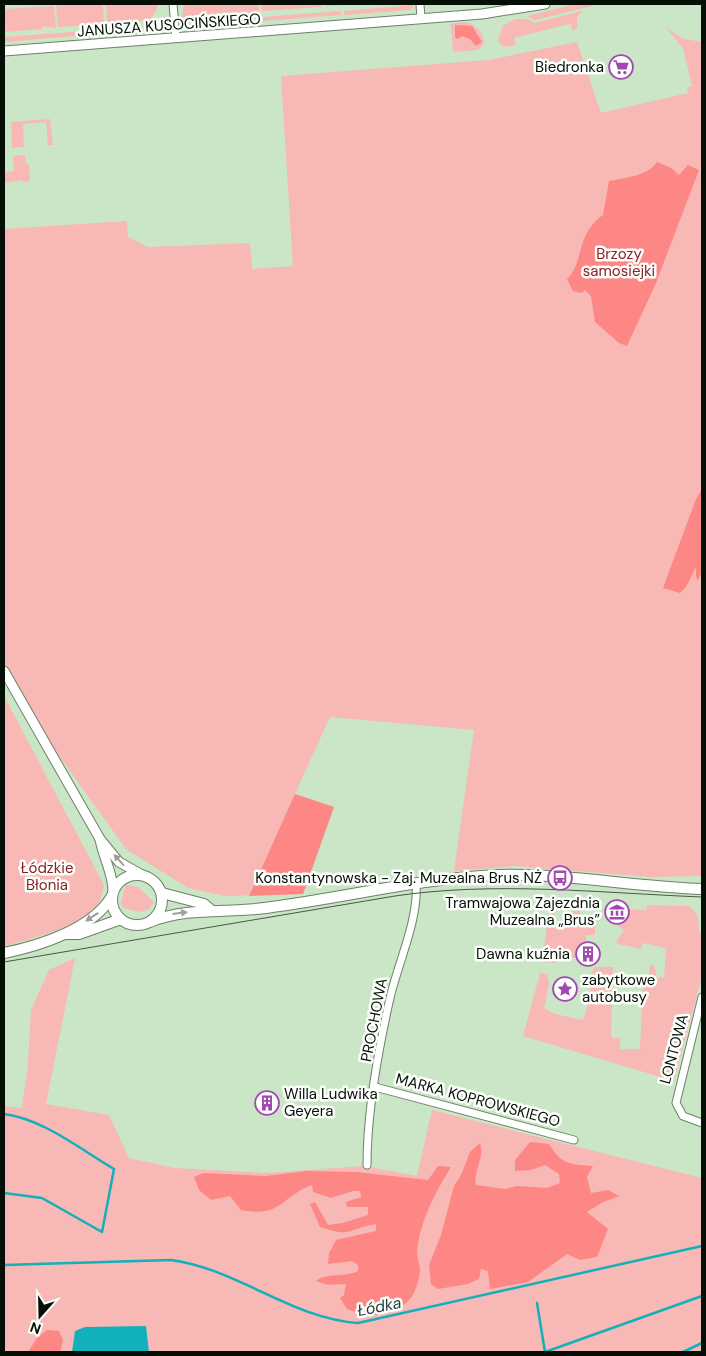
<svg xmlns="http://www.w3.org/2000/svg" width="706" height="1356" viewBox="0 0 706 1356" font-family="'DM Sans',sans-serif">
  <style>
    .green { fill: #f8b8b5 }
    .forest { fill: #fd8785 }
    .water { fill: #11b0ba }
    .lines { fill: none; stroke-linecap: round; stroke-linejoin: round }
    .stream { stroke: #11b0ba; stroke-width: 2.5 }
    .minor-casing { stroke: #6a8367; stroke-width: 9 }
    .tertiary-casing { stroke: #6a8367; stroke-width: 11 }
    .secondary-casing { stroke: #6a8367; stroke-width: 12 }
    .minor { stroke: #fff; stroke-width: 7 }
    .tertiary { stroke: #fff; stroke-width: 9 }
    .secondary { stroke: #fff; stroke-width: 10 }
    .tram { stroke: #495847; stroke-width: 1 }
    .oneway { fill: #9b9f9b }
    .labels { text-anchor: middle; stroke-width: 5; stroke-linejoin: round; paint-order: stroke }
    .street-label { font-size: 15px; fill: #060f05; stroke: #fcfffb }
    .poi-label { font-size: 15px; fill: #060f05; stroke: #fcfffb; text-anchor: end }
    .park-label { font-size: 15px; fill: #8a2129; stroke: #fcfffb }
    .water-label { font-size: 16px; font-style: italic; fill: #1d3a3c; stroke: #fcfffb }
  </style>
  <rect width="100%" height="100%" fill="#cae6c6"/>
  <!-- green -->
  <g class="green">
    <path d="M70,4H103L104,24L58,27L56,6Z"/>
    <path d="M106,4H157V9L150,20L129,22V20H124V22L107,24Z"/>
    <path d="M184,4H259V12L227,14V12H222V15L182,18Z"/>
    <path d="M262,4H341V5L327,6L326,4L321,5V7L262,11Z"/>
    <path d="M576,4H591L592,6L535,20L527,16Z"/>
    <path d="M414,5L410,10L344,15V11Z"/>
    <path d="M54,6L56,28L43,26V29L4,32V9Z"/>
    <path d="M341,11V15L263,21V17Z"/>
    <path d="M582,11L577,17V28L573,31L570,24L514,38L516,45L506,47L500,44L498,40L503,26L515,19H526L535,23Z"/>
    <path d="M465,22C476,25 483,32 484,43L478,50L453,52L451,26H448L454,23Z"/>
    <path d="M666,28L684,39L702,42V876L650,877L515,866L454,871L474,730L330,717L295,794L334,807L303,894L225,896L188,888L126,849L50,743L4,662V229L127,221L128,237L148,247L250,243L252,269L293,266L281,76L489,60L577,42L601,113L688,93L687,88L692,86L683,48Z"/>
    <path d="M98,30V34L4,42V37Z"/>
    <path d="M50,119L53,145H48L46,122L23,124L24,147L12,148L11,122Z"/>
    <path d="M25,155L26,164H29L30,181L22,182V180L4,183V172L14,171L13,156Z"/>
    <path d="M4,696L104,885C102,893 101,900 96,907C83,926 27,940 4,946Z"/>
    <path d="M128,885L138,887L154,902L149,909L141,912L123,908L121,903L125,886Z"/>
    <path d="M551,901H555L554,916H550L549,921H554V925H572L573,910H568V903H580V922L595,923V935H586V947H580V958L564,957V951L548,950V954L557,955L556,963L541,962L540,973L547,974L549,983L544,1008L555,1014L583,1020L589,1002L593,969L596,967H613L611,1035L612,1038H620V1049H640L643,982H648L650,965H654L657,978L664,977L666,948L643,943L641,949L618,944L616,942L624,930L615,923H618V920H624L625,909L647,910V905L690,906L698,916L699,932L702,933V976L674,1081L523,1036L539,977Z"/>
    <path d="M75,958L46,1104L109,1115L129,1158L174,1168L267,1173L364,1166L417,1176L432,1110L702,1178V1350L698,1352H4V1106L22,1108L28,1064L31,1010L49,970Z"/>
  </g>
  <!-- forest -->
  <g class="forest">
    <path d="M455,25L472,26L482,42L476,46L470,39L462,36L457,39L455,37Z"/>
    <path d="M657,162L671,168L679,175L688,165L699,170L656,283L627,346L619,343L595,322L591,296L585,290L582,293L573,291L567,279C585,261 575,235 603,215L609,181C625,178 648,176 657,162Z"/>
    <path d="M702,489V572L698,580L696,577V567L686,587L680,593L663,588L696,499Z"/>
    <path d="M295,794L334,807L303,894L249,896Z"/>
    <path d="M530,1142L549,1144C562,1165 569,1164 593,1166L587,1177L591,1193L608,1190L619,1196L603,1202L587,1212L608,1229L597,1257L580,1260L567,1254L528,1282L490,1289L488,1271L481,1269L479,1279L468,1284L438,1289L431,1284L429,1265L441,1235L454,1186L461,1175L470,1152L480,1143C485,1159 473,1170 476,1185L505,1189L517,1186L547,1188L560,1183L559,1174L545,1165L531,1170L515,1171V1160Z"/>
    <path d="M438,1166L451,1167C435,1193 420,1221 417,1252C417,1258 420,1265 420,1271C416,1310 390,1315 357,1317L355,1312L347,1309L340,1298L344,1295L346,1284L328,1285L316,1281C328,1272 344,1278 358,1271V1265L352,1261L328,1264L329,1253L336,1240L376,1231V1224C346,1229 353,1238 320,1227L310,1204L315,1202L328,1225L343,1223L368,1215V1207H347L346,1202L361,1197L360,1191H353L331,1198L313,1192L312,1185C280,1197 282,1218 241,1210L230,1196L211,1200L199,1190L194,1177L203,1173L265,1176L307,1171L356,1172L428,1180Z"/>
    <path d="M47,1330L59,1331L63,1340L60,1352H28L37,1338Z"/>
  </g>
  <!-- water -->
  <path class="water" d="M146,1326L149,1352H72L75,1331L85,1327Z"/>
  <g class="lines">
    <!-- stream -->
    <g class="stream">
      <path d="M4,1114C43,1119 80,1149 114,1169L102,1232L42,1198L4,1193"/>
      <path d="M4,1265L171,1260C238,1269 290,1318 358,1323L702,1246"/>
      <path d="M537,1303L545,1352"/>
      <path d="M545,1352L702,1296"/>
      <path d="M683,1352L702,1343"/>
    </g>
    <!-- minor casing -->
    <g class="minor-casing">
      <g id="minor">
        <path d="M173,4L176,38"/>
        <path d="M420,4L421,19"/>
        <path d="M702,997L676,1103L683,1116L702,1123"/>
        <path d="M375,1087L574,1140"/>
        <path d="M367,1165C367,1111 378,1051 390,998C398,963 419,919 416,883"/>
      </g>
    </g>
    <!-- tertiary casing -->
    <g class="tertiary-casing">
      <g id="tertiary">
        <path d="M4,51L482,14L545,4"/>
        <path d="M4,671L100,839L119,862L142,875"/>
        <path d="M100,839C103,857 113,873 113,891"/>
      </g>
    </g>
    <!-- secondary casing -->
    <g class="secondary-casing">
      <g id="secondary">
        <circle cx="137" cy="900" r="25"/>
        <path d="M162,893L204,904L211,910"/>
        <path d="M150,922C189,906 231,914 272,907C347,897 422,878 498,875C566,873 634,887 702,889"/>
        <path d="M67,934H79L121,919"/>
        <path d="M4,953C39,946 93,929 112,896"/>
      </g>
    </g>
    <!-- minor -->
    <use href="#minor" class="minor"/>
    <!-- tertiary -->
    <use href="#tertiary" class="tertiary"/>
    <!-- secondary -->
    <use href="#secondary" class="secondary"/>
    <!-- tram -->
    <path class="tram" d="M4,962L395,896C496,881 600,893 702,897"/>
  </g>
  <!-- one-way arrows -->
  <defs><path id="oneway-solid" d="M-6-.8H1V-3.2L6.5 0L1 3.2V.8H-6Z" transform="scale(1.25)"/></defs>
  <g class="oneway">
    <use href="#oneway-solid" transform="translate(119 860) rotate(-132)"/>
    <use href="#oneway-solid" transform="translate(180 913) rotate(-7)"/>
    <use href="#oneway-solid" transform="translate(92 917) rotate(147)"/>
  </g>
  <!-- icons -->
  <defs>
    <g id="supermarket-ring" transform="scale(1.25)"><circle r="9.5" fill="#fcfffb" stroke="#a347b2" stroke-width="1.5"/><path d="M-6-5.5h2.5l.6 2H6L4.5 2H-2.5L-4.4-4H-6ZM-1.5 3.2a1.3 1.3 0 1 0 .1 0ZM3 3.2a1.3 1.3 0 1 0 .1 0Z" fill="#a347b2"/></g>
    <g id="bus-ring" transform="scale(1.25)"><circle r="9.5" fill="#fcfffb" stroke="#a347b2" stroke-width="1.5"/><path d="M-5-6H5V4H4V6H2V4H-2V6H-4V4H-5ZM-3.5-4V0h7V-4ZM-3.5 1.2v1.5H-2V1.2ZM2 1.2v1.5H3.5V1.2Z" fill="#a347b2"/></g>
    <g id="museum-ring" transform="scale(1.25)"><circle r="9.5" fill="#fcfffb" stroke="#a347b2" stroke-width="1.5"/><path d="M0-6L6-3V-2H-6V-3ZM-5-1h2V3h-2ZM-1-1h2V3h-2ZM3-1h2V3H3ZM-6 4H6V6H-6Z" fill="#a347b2"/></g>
    <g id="building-ring" transform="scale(1.25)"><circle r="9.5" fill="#fcfffb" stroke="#a347b2" stroke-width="1.5"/><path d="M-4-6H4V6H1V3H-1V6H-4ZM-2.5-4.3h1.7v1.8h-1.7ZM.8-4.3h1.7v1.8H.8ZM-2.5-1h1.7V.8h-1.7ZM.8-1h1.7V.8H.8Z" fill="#a347b2"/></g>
    <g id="sight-ring" transform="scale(1.25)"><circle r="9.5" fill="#fcfffb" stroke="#a347b2" stroke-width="1.5"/><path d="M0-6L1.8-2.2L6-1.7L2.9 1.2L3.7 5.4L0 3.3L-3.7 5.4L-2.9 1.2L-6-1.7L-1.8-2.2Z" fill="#a347b2"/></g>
  </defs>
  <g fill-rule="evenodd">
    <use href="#supermarket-ring" x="621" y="67"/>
    <use href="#bus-ring" x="560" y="878"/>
    <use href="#museum-ring" x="617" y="912"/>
    <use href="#building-ring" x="588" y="954"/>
    <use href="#sight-ring" x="565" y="989"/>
    <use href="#building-ring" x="267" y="1103"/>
  </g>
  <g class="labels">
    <!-- street labels -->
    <g class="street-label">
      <text transform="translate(169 25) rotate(-4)" y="5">JANUSZA KUSOCIŃSKIEGO</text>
      <text transform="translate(374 1020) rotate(-79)" y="5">PROCHOWA</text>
      <text transform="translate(674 1049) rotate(-75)" y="5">LONTOWA</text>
      <text transform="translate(478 1100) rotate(15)" y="5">MARKA KOPROWSKIEGO</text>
    </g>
    <!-- poi labels -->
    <g class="poi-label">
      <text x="604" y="72">Biedronka</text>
      <text x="542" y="883">Konstantynowska - Zaj. Muzealna Brus NŻ</text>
      <text x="600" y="908">Tramwajowa Zajezdnia<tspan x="600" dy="17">Muzealna „Brus”</tspan></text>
      <text x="570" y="959">Dawna kuźnia</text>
      <text x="582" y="985" text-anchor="start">zabytkowe<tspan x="582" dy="17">autobusy</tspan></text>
      <text x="284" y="1099" text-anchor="start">Willa Ludwika<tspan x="284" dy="17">Geyera</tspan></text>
    </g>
    <!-- park labels -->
    <g class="park-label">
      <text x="619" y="259">Brzozy<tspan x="619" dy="17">samosiejki</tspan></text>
      <text x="47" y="873">Łódzkie<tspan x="47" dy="17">Błonia</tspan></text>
    </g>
    <!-- water labels -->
    <g class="water-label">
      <text transform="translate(379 1306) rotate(-11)" y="6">Łódka</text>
    </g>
  </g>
  <!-- border -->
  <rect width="706" height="1356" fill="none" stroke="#060f05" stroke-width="10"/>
  <!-- north arrow -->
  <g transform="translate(40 1316) rotate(200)" stroke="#fcfffb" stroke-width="4" paint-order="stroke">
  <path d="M0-4L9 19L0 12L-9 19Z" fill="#060f05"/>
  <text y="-8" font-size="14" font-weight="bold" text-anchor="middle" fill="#060f05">N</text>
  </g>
</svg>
